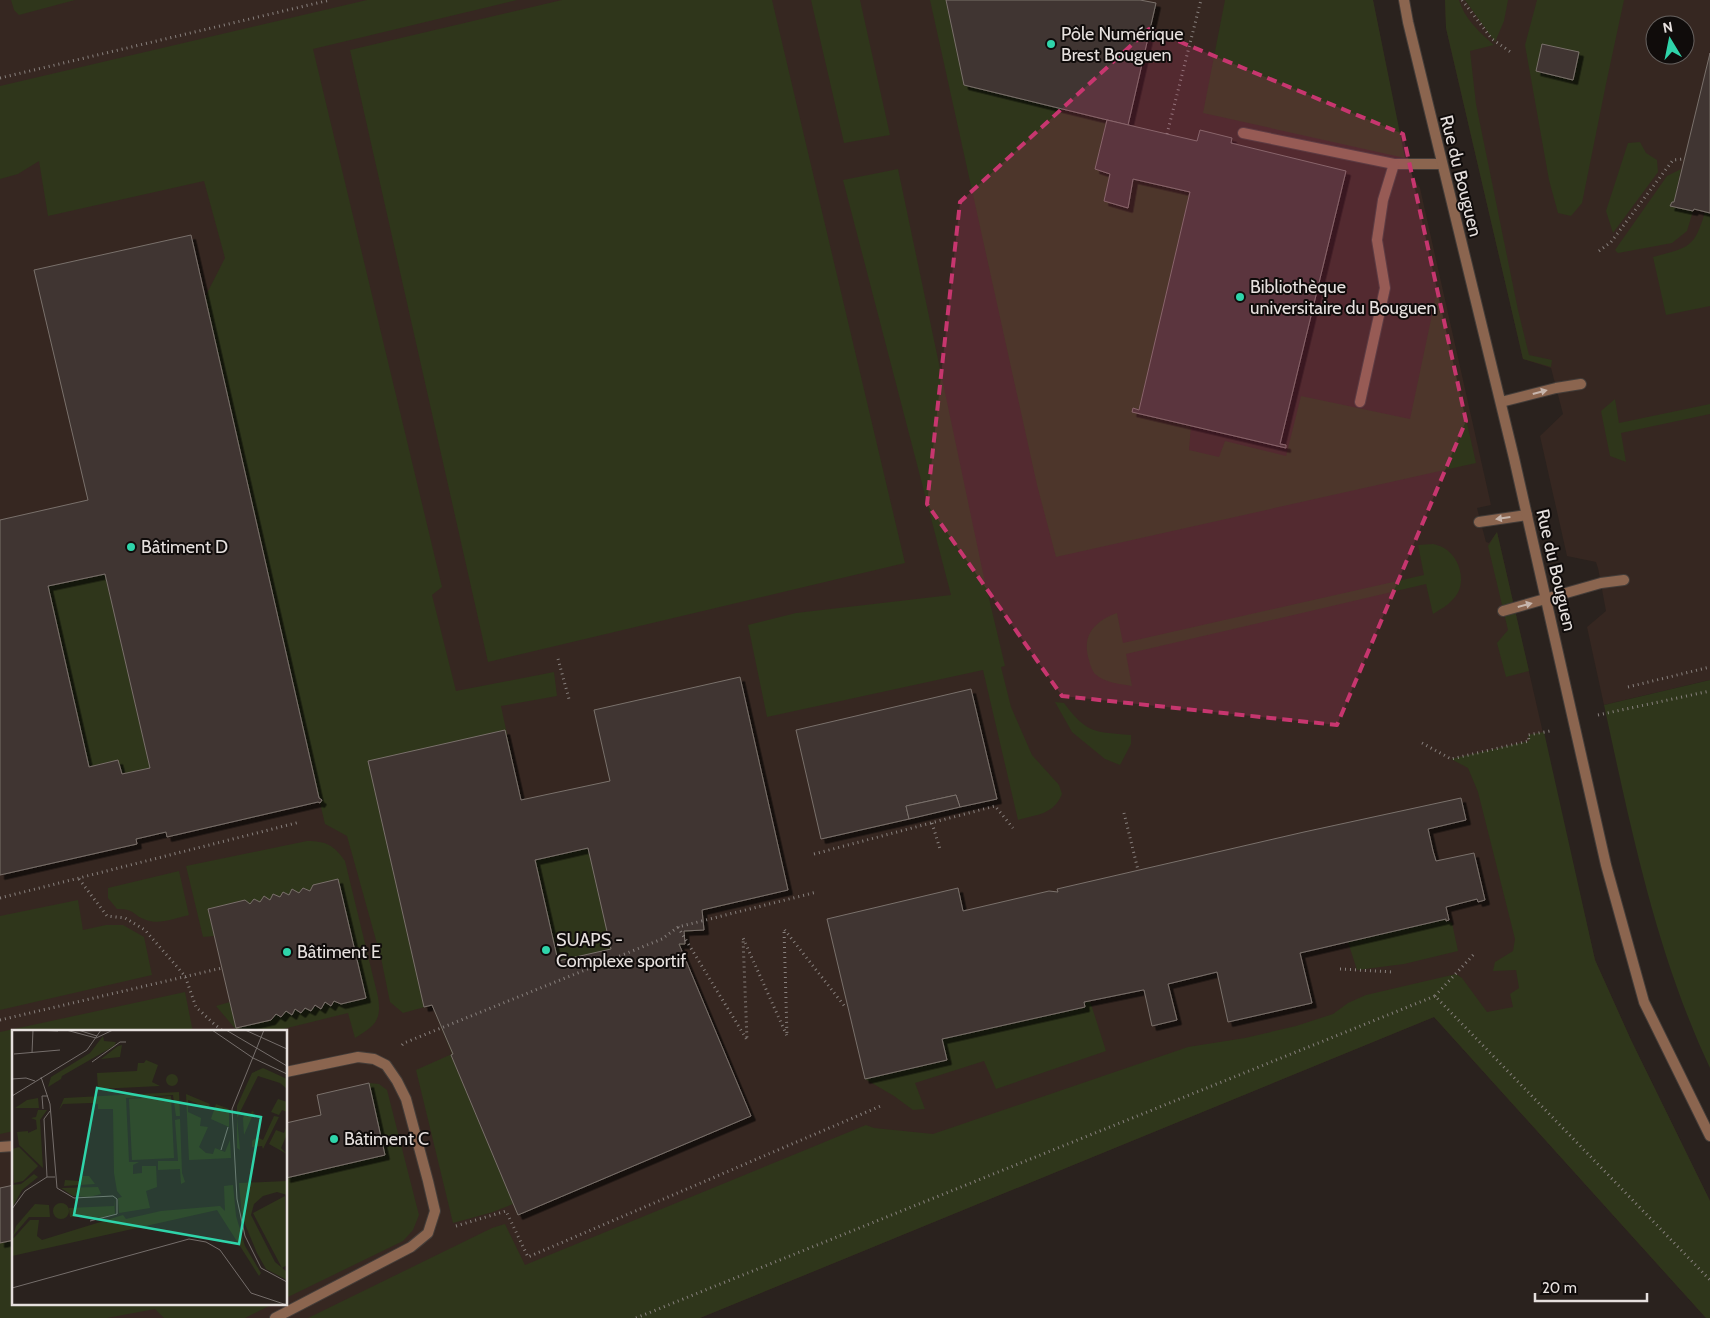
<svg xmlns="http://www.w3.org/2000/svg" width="1710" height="1318" viewBox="0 0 1710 1318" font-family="Cabin,sans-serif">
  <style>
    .built { fill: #362721; fill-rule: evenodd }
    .green { fill: #2f361b }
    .building { fill: #3f3632; stroke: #7a706b; fill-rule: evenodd; filter: url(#shadow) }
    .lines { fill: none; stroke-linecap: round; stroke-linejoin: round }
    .service-casing { stroke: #443d39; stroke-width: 12 }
    .tertiary-casing { stroke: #443d39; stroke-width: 12 }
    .path { stroke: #88817e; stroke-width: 3; stroke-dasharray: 1 4; stroke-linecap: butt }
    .service { stroke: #8b654f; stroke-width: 10 }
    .tertiary { stroke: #8b654f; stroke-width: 10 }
    .oneway { fill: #c6b5ac }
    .marked { fill: #c7366f; fill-opacity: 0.2; stroke: #c7366f; stroke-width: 4; stroke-dasharray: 10 6; stroke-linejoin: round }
    .poi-dot { fill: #2fd4aa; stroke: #100c0b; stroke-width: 2 }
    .labels { text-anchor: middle; stroke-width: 4; stroke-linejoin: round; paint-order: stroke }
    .poi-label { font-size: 18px; fill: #e6e0de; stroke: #100c0b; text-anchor: start }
    .street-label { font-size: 18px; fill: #e6e0de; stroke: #100c0b }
    .inset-road { fill: none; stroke: #756e6b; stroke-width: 1 }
    .view { fill: #2fd4aa; fill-opacity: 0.15; stroke: #2fd4aa; stroke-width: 2.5 }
    .inset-edge { fill: none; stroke: #e6e0de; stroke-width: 2.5 }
  </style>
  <defs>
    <filter id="shadow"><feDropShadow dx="4.5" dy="4.5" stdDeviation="0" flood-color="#0009"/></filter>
  </defs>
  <rect width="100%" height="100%" fill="#2a221e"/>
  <!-- built -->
  <g class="built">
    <path d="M0,0H1373L1406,165L1420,188L1491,505L1477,508L1486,542L1489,543L1497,532L1595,960L1631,1040L1710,1201V1318H1706L1434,1017L700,1318H0ZM14,1032H286V1304H14Z"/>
    <path d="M1445,0H1710V680L1604,705L1587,627L1606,611L1598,568L1596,562L1567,556L1540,436L1563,414L1551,368L1523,359L1446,28ZM1655,25H1685V55H1655Z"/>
  </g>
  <!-- green -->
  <g class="green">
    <path d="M11,0H75L19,15L14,10Z"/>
    <path d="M367,0H517L313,49L442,587L432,595L456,691L554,672L557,696L501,706L521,800L610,781L594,710L740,677L788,890L702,910L704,930L684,932L685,944L679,945L751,1116L518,1215L513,1204L493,1212L453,1223L416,1070L452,1054L432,1005L403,1013L390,1002L381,958L347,836L325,824L320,803L322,800L319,798L204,299L225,258L204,181L48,216L39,161L18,174L0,179V86Z"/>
    <path d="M562,0H772L905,563L488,662L350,50Z"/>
    <path d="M811,0H860L890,135L844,143Z"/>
    <path d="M930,0H946L964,85L1107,120L1095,169L1110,174L1104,201L1128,208L1133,179L1190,192L1139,410L1133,408L1132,412L1191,426L1189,450L1219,457L1225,441L1286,456L1301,396L1410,419L1437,291L1476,463L1056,557L1037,485Z"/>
    <path d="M1225,0H1373L1405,158L1203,113Z"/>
    <path d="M1445,0H1459C1464,18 1480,33 1494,45L1470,51L1476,104L1518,310L1529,355L1552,360L1551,367L1523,359L1446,28Z"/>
    <path d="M1465,0H1508L1504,21L1495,42Z"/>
    <path d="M1537,0H1624L1606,84L1582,203L1571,216L1558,213L1549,180L1525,45Z"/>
    <path d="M1640,142L1646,153L1657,160L1658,172L1613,233L1606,211L1628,143Z"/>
    <path d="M898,169L983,573L1005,666L1001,667L1011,707L1032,755L1059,785L1062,794C1053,815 1038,814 1018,820L983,670L767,717L748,625L796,613L951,595L843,180Z"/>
    <path d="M1681,169L1674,202H1672L1670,205L1693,211L1687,231L1672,243L1618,253L1615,250L1667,176Z"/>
    <path d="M1705,212L1710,213V306L1666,315L1653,257C1689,247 1694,249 1705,212Z"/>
    <path d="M1615,399L1619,423L1710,404V414L1621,433L1626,462L1610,456L1601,411Z"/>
    <path d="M1497,532L1529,671L1506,677L1497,643L1508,630L1488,546Z"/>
    <path d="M1433,544C1437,545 1441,546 1444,548C1460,557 1467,583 1455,597C1449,605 1441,609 1433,614L1426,584L1126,654L1132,686C1121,684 1105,683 1095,674C1092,671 1090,664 1089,660C1081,635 1095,621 1117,613L1123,643L1424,575L1418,545Z"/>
    <path d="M105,574L150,768L122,774L118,760L89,767L48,586Z"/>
    <path d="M1710,680V1068C1656,953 1631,829 1604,705Z"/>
    <path d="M1055,702L1064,703C1087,734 1095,732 1131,735V744L1120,765L1105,759L1072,732Z"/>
    <path d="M1544,732L1595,960L1631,1040L1710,1201V1318H1706L1434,1017L700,1318H308L492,1228L505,1224L525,1265L866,1125L874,1128L933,1134L1188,1047L1245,1038L1296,1026L1333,1014L1348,1003L1366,995L1456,974L1462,978L1487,1012L1513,1007L1510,994L1519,988L1516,970L1493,971L1495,962L1513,951L1515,939L1478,792L1468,768L1451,759L1529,741L1528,735Z"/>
    <path d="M307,841C326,841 334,845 345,861L378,997C382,1022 374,1026 355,1038L348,1013L271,1032H238L216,1006L230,1002L237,1028L271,1020L276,1014L281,1017L286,1011L292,1014L295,1009L301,1013C307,1006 313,1005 321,1009L325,1002L331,1006L334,1001L341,1004L366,998L338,880L313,885L310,891L303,888L299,893L293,890L289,895L283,892L280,897L270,900L264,896L260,902L254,899L250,904L244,900L208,909L214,936L203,937L186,866Z"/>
    <path d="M179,871L189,915C176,918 159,925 146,920C132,915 136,909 117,909L108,898V888Z"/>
    <path d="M78,900L83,930L106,925H123L144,937L152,975L0,1010V916Z"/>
    <path d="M1446,919L1452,923L1458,951L1404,964L1357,970L1348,942Z"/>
    <path d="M185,992L193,1032H14V1131L0,1134V1032Z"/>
    <path d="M1090,1001L1106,1051L996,1089L984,1061L915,1083L925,1109L913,1110L894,1096L865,1079L947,1060L942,1039Z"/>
    <path d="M369,1083L379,1084L387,1090L419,1215L413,1230L403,1241L286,1298V1178L385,1155Z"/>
    <path d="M14,1240V1304H273L245,1318H164L155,1309L107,1318H0V1243Z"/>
  </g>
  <!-- building -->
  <g class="building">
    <path d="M946,0H1140L1156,3L1128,125L964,85Z"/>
    <path d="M1542,44L1579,52L1573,80L1536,71Z"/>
    <path d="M1710,53V213L1694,209L1693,211L1670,206L1672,202H1674Z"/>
    <path d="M1107,120L1197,141L1200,130L1232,138L1231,143L1346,171L1280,444L1286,445V448L1132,412L1133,408L1139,410L1190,192L1133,179L1128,208L1104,201L1110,174L1095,169Z"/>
    <path d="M191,235L319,798L322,800L320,803L318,802L167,837L166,832L136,839L137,844L0,875V520L88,500L34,270ZM105,574L150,768L122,774L118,760L89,767L48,586Z"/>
    <path d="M740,677L788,890L702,910L704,930L684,931L685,944H679L751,1116L518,1215L451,1055L453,1054L432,1005L424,1007L368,761L505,730L521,800L610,781L594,710ZM588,848L611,949L558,961L535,860Z"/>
    <path d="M971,689L997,799L960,807L956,795L906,806L909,819L821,839L796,730Z"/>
    <path d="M956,795L960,807L909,819L906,806Z"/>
    <path d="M1461,798L1466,820L1428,829L1433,851L1436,861L1474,853L1485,900L1478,902L1477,899L1446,907L1449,920L1446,921V919L1300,953L1312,1003L1228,1022L1217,972L1168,984L1177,1020L1152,1026L1144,990H1143L1084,1002L1085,1007L942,1039L947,1060L865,1079L827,919L958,888L963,911L1049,891L1058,892L1057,889L1304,832Z"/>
    <path d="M338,879L366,998L341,1004L334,1001L331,1006L325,1002L321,1009L315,1005L311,1011L305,1008L301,1013L295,1009L292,1015L286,1011L281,1017L276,1014L271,1020L236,1028L208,909L245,900L250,904L254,899L260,902L264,896L270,900L273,894L280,897L283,892L289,895L292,889L299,893L303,888L310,891L313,885Z"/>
    <path d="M369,1083L385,1155L286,1178V1123L321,1115L317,1095Z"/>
    <path d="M14,1185V1240L0,1243V1188Z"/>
  </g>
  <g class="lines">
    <!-- service casing -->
    <g class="service-casing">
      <g id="service">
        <path d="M1243,133L1394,164H1441"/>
        <path d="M1360,402L1385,288L1377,240L1383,200L1394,164"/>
        <path d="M1501,402L1556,388L1581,384"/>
        <path d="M1479,522L1527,515"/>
        <path d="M1503,611L1601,583L1624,580"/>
        <path d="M0,1147L14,1146"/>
        <path d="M275,1318L411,1247L428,1233L435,1211L428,1181L406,1099L397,1081L386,1065L374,1059L358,1057L286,1072"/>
      </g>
    </g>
    <!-- tertiary casing -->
    <g class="tertiary-casing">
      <path id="tertiary" d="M1404,0L1408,22L1514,458L1606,865L1644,1002L1710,1136"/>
    </g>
    <!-- path -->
    <g class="path">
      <path d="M1462,0L1492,39L1512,53"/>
      <path d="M0,78L330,0"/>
      <path d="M1167,134L1201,0"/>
      <path d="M1599,251L1611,242L1673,160L1684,159"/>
      <path d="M558,659L569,699"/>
      <path d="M1628,687L1710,667"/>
      <path d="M1598,715L1710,691"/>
      <path d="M1422,743L1451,759L1529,741L1528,735L1550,731"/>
      <path d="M1124,813L1138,870"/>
      <path d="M932,823L940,849"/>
      <path d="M814,854L995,806L1013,828"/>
      <path d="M79,879L107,916L125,918L145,930L185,976L196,1007L213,1023L224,1032"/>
      <path d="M0,898L300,822"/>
      <path d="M678,927L747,1040L743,938L787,1036L784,929L846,1008"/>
      <path d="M1340,969L1393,972"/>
      <path d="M1435,996L1475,953"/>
      <path d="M0,1020L222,968"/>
      <path d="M402,1045L404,1043L662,939L678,927L817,892"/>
      <path d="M456,1226L506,1211L528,1257L883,1105"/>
      <path d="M636,1318L1435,996L1710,1280"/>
    </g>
    <!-- service -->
    <use href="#service" class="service"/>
    <!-- tertiary -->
    <use href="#tertiary" class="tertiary"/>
  </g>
  <!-- one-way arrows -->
  <defs><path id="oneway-solid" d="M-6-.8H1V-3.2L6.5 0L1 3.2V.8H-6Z" transform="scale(1.25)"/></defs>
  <g class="oneway">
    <use href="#oneway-solid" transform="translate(1540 392) rotate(-15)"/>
    <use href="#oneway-solid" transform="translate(1503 518) rotate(172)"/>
    <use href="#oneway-solid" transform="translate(1525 605) rotate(-15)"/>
  </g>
  <!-- marked area -->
  <path class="marked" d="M1149,29L1403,134L1466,421L1337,725L1062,696L927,504L960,202Z"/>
  <!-- markers -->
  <g class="poi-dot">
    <circle cx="1051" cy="44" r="5"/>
    <circle cx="1240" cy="297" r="5"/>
    <circle cx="131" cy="547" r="5"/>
    <circle cx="546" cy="950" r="5"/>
    <circle cx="287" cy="952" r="5"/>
    <circle cx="334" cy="1139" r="5"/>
  </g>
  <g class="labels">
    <!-- poi labels -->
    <g class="poi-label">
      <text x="1061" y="40">Pôle Numérique<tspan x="1061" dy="21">Brest Bouguen</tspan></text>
      <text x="1250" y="293">Bibliothèque<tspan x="1250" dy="21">universitaire du Bouguen</tspan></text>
      <text x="141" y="553">Bâtiment D</text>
      <text x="556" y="946">SUAPS -<tspan x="556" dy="21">Complexe sportif</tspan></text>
      <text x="297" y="958">Bâtiment E</text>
      <text x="344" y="1145">Bâtiment C</text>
    </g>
    <!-- street labels -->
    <g class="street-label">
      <text transform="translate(1461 176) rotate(76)" y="6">Rue du Bouguen</text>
      <text transform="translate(1556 570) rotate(77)" y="6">Rue du Bouguen</text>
    </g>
  </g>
  <!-- overview -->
  <g transform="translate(12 1030)">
    <rect width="275" height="275" fill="#2a221e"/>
    <path d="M91,6L92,11L104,12L102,16L50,46L49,49L36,57L39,47L78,23ZM110,15L108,27L89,29L106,16ZM134,30L146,35L140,52L148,56L86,59L85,43L125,41L126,33H132ZM251,38L275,49V59L268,53L246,46L225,88L228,120L225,118V76L240,43ZM154 50a6 6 0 1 1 12 0a6 6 0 1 1-12 0ZM167,62L168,86H164L161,65L114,68L117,132H127L121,135V144L130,143V136H144L145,157L134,161L138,178L107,183L106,168L110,167L105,161L102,143L101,79H86V74L79,73L51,74L47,80L52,68ZM174,64L198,74L196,78L176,70V82L189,88L188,96L196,97L187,117L194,123L201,124L203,118L213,122L218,110L219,128L177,130ZM159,66L162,128L120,130L117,69ZM26,68L27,78H3L15,70ZM266,69L275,72V82L270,80L267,85L259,82ZM204,74L217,79V97L199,89ZM26,80H35L28,90L31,138L7,115L5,102L16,101V103L25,99L24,90L19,88L24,87ZM240,81L242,82L232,105L231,88L233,83L238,85ZM262,86L267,87L251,119L250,116L240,117V111L245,107L251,110ZM168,89L170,143L173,152L169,154L168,139L146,140V131H166L163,90ZM275,95V104L269,118L275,124L257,114L264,100L272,103ZM7,117L26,136L11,151L2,153L0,119ZM22,144L26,147L10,160L0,178V155L9,154ZM68,146H77L83,154L52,156L53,150L67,151ZM275,151V165L265,162L251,166L242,174L239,185L263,232L275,242V250L254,239L245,223L230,187L227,153ZM221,155L224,186L233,216L249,243L247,246L205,180L0,226V210L18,190H27L25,206L30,210L111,185L114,189L149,181L208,176L213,181L212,156ZM86,157L89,164L77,167L61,166L49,158ZM273,166L275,235L270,238L241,183ZM102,169L103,184L79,190L77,187H58L57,178L102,176ZM41 181a8 8 0 1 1 16 0a8 8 0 1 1-16 0ZM23,174L37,175L38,187H17L1,206L4,196Z" fill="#2f361b"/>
    <path class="inset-road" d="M24,0L46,1M54,0L84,8L101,0M66,0L85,6M200,0L241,28L275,44M214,0L275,36M233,0L275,19M252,0L220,79L225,169L233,206L249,238L275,252M20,23L21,0M2,24L48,20M80,32L108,12H114M29,47L38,74L45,158L62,168L101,166L105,169V184L78,191M0,49L14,48L23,51M0,66L75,20L89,0M31,79L30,66H36M38,81L32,89L35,147H43M209,120L216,97M0,179L13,161L35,147M0,258L177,209L194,212L208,220L239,263L275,275"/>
    <path class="view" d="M85,58L249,87L227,214L62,185Z"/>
    <rect width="275" height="275" class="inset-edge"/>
  </g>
  <!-- north arrow -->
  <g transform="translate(1670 40) rotate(350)"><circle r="24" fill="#100c0b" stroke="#66615f"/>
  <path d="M0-4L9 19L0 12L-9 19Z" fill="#2fd4aa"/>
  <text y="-8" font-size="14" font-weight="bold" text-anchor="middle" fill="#e6e0de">N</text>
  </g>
  <!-- scale -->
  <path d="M1535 1293v8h112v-8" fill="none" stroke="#e6e0de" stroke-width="2.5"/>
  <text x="1542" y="1293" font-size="15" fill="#e6e0de" stroke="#100c0b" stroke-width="4" paint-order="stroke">20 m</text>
</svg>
